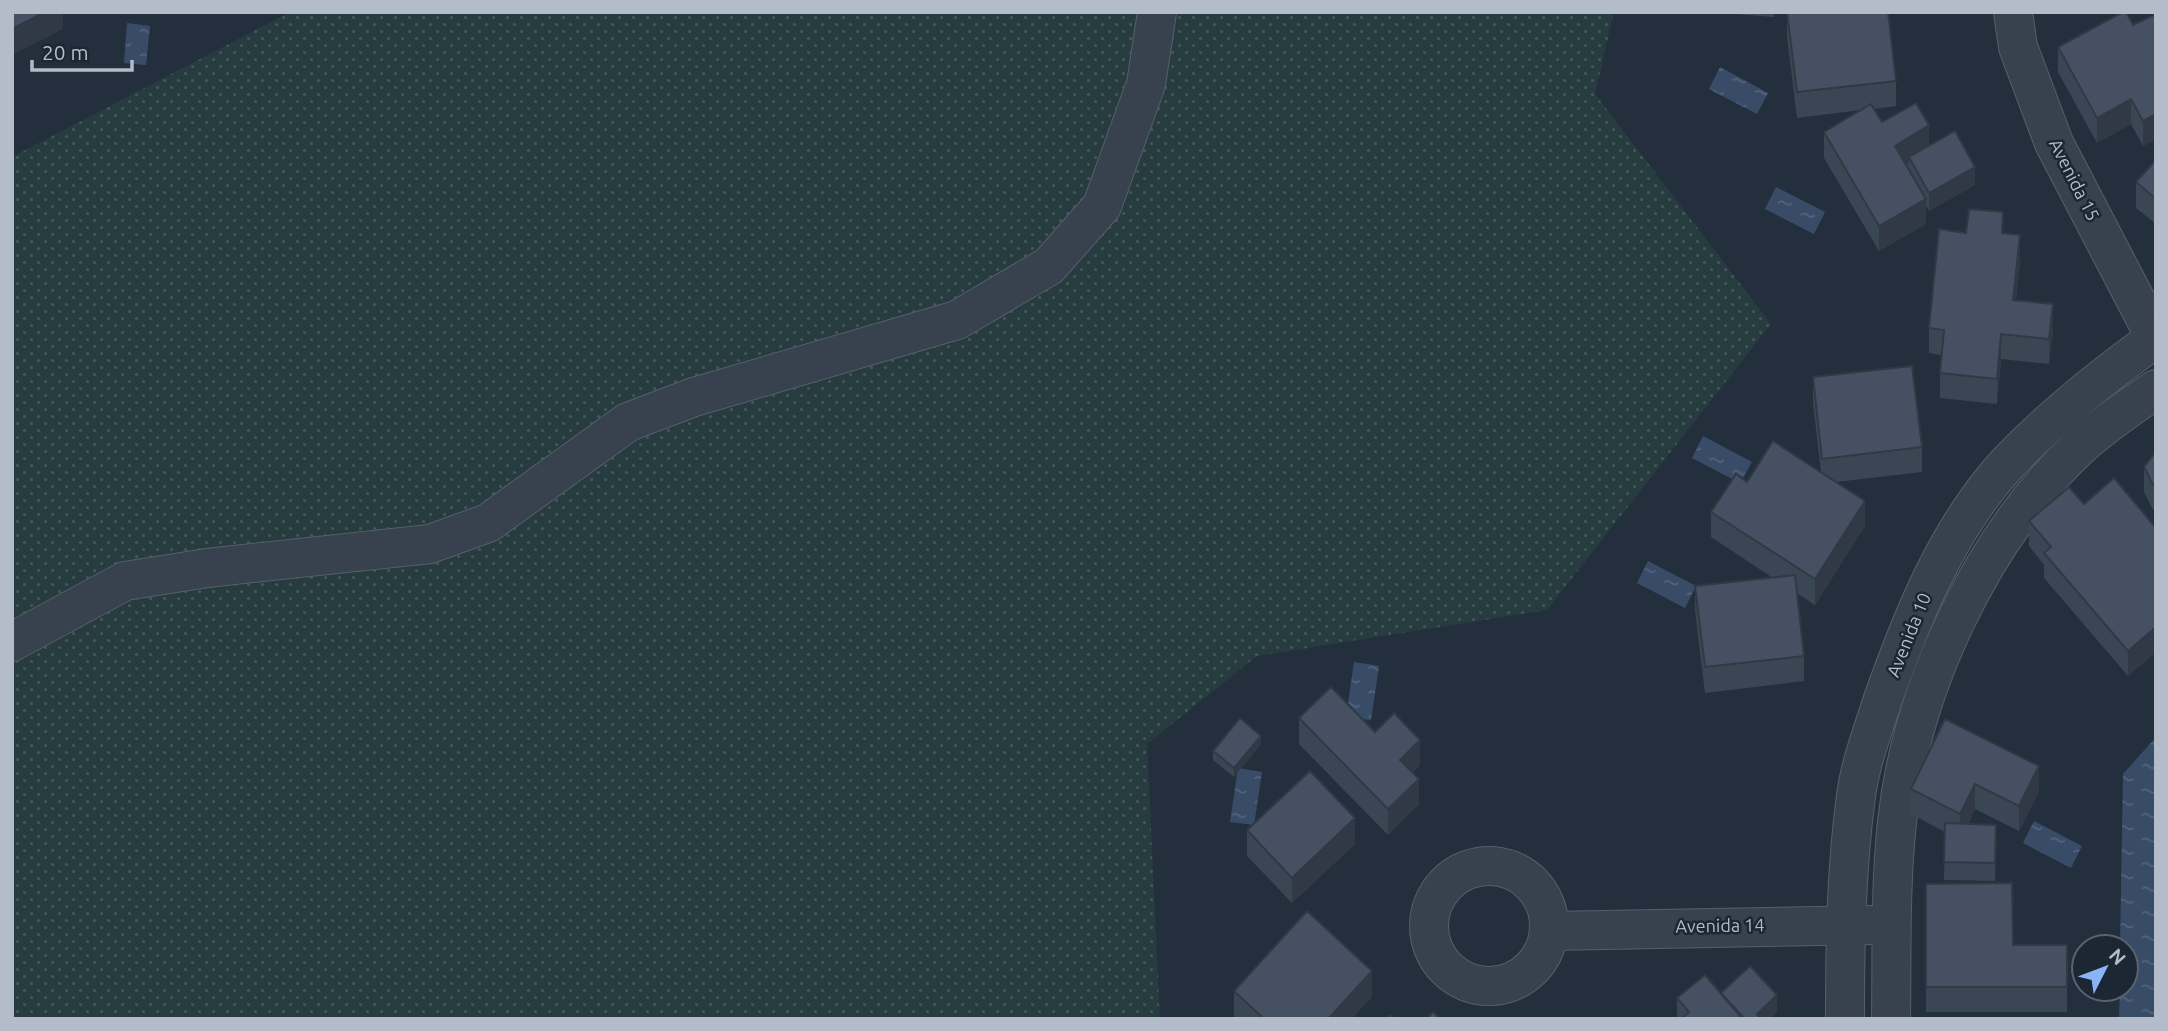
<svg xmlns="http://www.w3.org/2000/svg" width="2168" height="1031" viewBox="0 0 2168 1031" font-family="Ubuntu,sans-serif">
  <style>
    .grass { fill: url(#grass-dots) }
    .water { fill: url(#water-ripples) }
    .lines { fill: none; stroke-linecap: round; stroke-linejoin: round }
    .minor-casing { stroke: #565f6c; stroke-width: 40 }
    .minor { stroke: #38414e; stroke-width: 38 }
    .wall { fill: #3b4654 }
    .shaded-wall { fill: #303945 }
    .building { fill: #455162; stroke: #303945; stroke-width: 2 }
    .labels { text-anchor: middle; stroke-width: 5; stroke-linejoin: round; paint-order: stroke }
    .street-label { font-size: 18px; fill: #b4bcc9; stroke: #1d2633 }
  </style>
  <defs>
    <pattern id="grass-dots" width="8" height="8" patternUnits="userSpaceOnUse" patternTransform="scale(1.75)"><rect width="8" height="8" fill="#263c3f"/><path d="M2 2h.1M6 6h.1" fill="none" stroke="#435659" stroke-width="1.8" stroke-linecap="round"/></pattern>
    <pattern id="water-ripples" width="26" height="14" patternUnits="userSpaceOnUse" patternTransform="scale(1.75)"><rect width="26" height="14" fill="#394c67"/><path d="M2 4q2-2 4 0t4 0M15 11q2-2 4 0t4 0" fill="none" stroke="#53647b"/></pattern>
  </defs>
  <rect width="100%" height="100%" fill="#242f3e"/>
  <!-- grass -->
  <path class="grass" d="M290,12H1614L1595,94L1771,324L1547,610L1257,656L1147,744L1160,1019H12V157Z"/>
  <!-- water -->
  <g class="water">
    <path d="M127,23L150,26L146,65L124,63Z"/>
    <path d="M1720,67L1768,93L1757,114L1709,89Z"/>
    <path d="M1776,187L1825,212L1814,234L1765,209Z"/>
    <path d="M1703,436L1752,462L1740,483L1692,458Z"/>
    <path d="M1648,561L1696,586L1685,608L1637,583Z"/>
    <path d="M1354,662L1379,666L1371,720L1346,717Z"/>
    <path d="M2156,737V1019H2119L2120,989H2126V947H2120L2123,774Z"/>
    <path d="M1238,768L1262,772L1254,825L1230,822Z"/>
    <path d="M2034,821L2082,846L2071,868L2023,843Z"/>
  </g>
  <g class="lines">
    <!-- minor casing -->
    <g class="minor-casing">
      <g id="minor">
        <path d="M2013,12L2018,47L2054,143L2156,339"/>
        <path d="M12,642L125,581L207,568L430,544L488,523L628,422L694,397L957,320L1049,266L1102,206L1146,84L1157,12"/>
        <circle cx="1489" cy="926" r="60"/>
        <path d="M1550,931L1871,925"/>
        <path d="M1845,1019C1845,944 1846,870 1856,796C1860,764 1873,730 1883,699C1912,617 1947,530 2006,465C2051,417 2103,376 2156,338"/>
        <path d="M1891,1019C1892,953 1890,888 1897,822C1911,691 1980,541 2076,450C2100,427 2129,408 2156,389"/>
      </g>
    </g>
    <!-- minor -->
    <use href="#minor" class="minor"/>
  </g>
  <!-- wall -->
  <g class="wall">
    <path d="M1707,12H1774V17Z"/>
    <path d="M1787,12L1896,81V106L1874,109L1882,122L1929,145L1975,185L1929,211L1926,205V224L1879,251L1824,158V132L1861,110L1797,118L1787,37Z"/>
    <path d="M2156,14V139L2143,146L2131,124L2097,143L2058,72V47L2133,25Z"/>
    <path d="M2156,160V224L2136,208V182Z"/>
    <path d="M1966,233H2003L2020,260L2016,300L2053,329L2049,364L2001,359L1997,404L1940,398V373L1941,355L1929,353V328Z"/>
    <path d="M1813,377L1922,447V472L1836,482L1865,526L1815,605L1797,593L1804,656V681L1705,693L1695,611V586L1773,578L1711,537V512L1747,482L1821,472L1813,403Z"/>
    <path d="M2156,452V511L2152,508L2144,492V467Z"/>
    <path d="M2084,504L2156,528V652L2128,676L2044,578V565L2029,546V521Z"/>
    <path d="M1299,718L1375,732L1420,765L1413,772L1419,804L1388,835L1299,744Z"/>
    <path d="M1945,719L2039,791L2019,831L1975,809L1968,824L1996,825L1995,881L1944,880L1945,832L1911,814V789Z"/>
    <path d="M1261,744L1234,777L1213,760V751Z"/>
    <path d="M1247,830L1355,844L1292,903L1247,856Z"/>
    <path d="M1926,884L2013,945H2067V1012H1926Z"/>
    <path d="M1234,991L1372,997L1351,1019H1237L1234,1016Z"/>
    <path d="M1721,993L1777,1012L1770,1019H1677V998Z"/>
  </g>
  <!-- shaded-wall -->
  <g class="shaded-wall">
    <path d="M45,12H63V29L12,55V29Z"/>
    <path d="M2131,99V124L2097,143V118Z"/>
    <path d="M2156,114V139L2143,146V121Z"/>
    <path d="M1929,125V150L1909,157V163L1895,171V146Z"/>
    <path d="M1975,167V185L1929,211V193Z"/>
    <path d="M1926,199V224L1879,251V226Z"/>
    <path d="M2020,235V260L2013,325V300Z"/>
    <path d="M2053,304V329L2049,364V339Z"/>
    <path d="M2001,334V359L1997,404V379Z"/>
    <path d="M1865,501V526L1815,605V579Z"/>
    <path d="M2156,627V652L2128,676V651Z"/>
    <path d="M1261,736V744L1234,777V768Z"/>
    <path d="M1420,740V765L1400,785V760Z"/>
    <path d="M2039,766V791L2019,831V806Z"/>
    <path d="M1419,779V804L1388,835V809Z"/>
    <path d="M1975,784V809L1960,839V814Z"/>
    <path d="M1355,818V844L1292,903V878Z"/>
    <path d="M1372,971V997L1351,1019H1328Z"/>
    <path d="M1777,995V1012L1770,1019H1757V1014Z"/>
  </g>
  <!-- building -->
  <g class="building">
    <path d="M12,12H45L12,29Z"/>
    <path d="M1787,12H1888L1896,81L1797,92Z"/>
    <path d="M2123,12H2126L2133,25L2156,14V114L2143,121L2131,99L2097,118L2058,47Z"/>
    <path d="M1916,103L1929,125L1895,146L1926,199L1879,226L1824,132L1871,104L1882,122Z"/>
    <path d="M1955,131L1975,167L1929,193L1909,157Z"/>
    <path d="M2156,160V199L2136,182Z"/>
    <path d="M1969,209L2003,212L2002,233L2020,235L2013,300L2053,304L2049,339L2001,334L1997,379L1940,373L1944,330L1929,328L1939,229L1966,233Z"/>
    <path d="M1912,366L1922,447L1822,459L1813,377Z"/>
    <path d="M1773,441L1865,501L1815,579L1711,512L1736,474L1747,482Z"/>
    <path d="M2156,452V486L2152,483L2144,467Z"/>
    <path d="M2114,478L2156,528V627L2128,651L2044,553L2051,547L2029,521L2069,487L2084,504Z"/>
    <path d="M1795,575L1804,656L1705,667L1695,586Z"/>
    <path d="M1331,687L1375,732L1394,713L1420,740L1400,760L1419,779L1388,809L1299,718Z"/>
    <path d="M1240,718L1261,736L1234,768L1213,751Z"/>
    <path d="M1945,719L2039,766L2019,806L1975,784L1960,814L1911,789Z"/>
    <path d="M1310,771L1355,818L1292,878L1247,830Z"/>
    <path d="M1945,823L1996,825L1995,863L1944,862Z"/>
    <path d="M2012,883L2013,945H2067V987H1926V884Z"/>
    <path d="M1307,911L1372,971L1328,1019H1264L1234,991Z"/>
    <path d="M1750,966L1777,995L1757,1014L1761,1019H1745L1721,993Z"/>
    <path d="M1705,975L1740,1016L1738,1019H1681L1689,1012L1677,998Z"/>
    <path d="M1433,1012L1440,1019H1427Z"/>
    <path d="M1390,1015L1394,1019H1385Z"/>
  </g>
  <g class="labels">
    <!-- street labels -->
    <g class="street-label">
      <text transform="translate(2074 180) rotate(63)" y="6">Avenida 15</text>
      <text transform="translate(1909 635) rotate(-68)" y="6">Avenida 10</text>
      <text transform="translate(1720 926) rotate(-1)" y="6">Avenida 14</text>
    </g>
  </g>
  <!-- border -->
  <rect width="2168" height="1031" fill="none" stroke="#b4bcc9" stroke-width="28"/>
  <!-- north arrow -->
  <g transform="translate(2105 968) rotate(48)"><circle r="33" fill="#1d2633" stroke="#59626f" stroke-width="2"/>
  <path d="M0-5L12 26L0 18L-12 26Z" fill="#8ab4f8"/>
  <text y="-10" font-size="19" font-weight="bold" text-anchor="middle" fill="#b4bcc9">N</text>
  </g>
  <!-- scale -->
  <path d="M32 60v10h100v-10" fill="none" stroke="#b4bcc9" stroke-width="3.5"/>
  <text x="42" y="60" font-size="21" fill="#b4bcc9" stroke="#1d2633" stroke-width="5" paint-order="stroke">20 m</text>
</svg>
